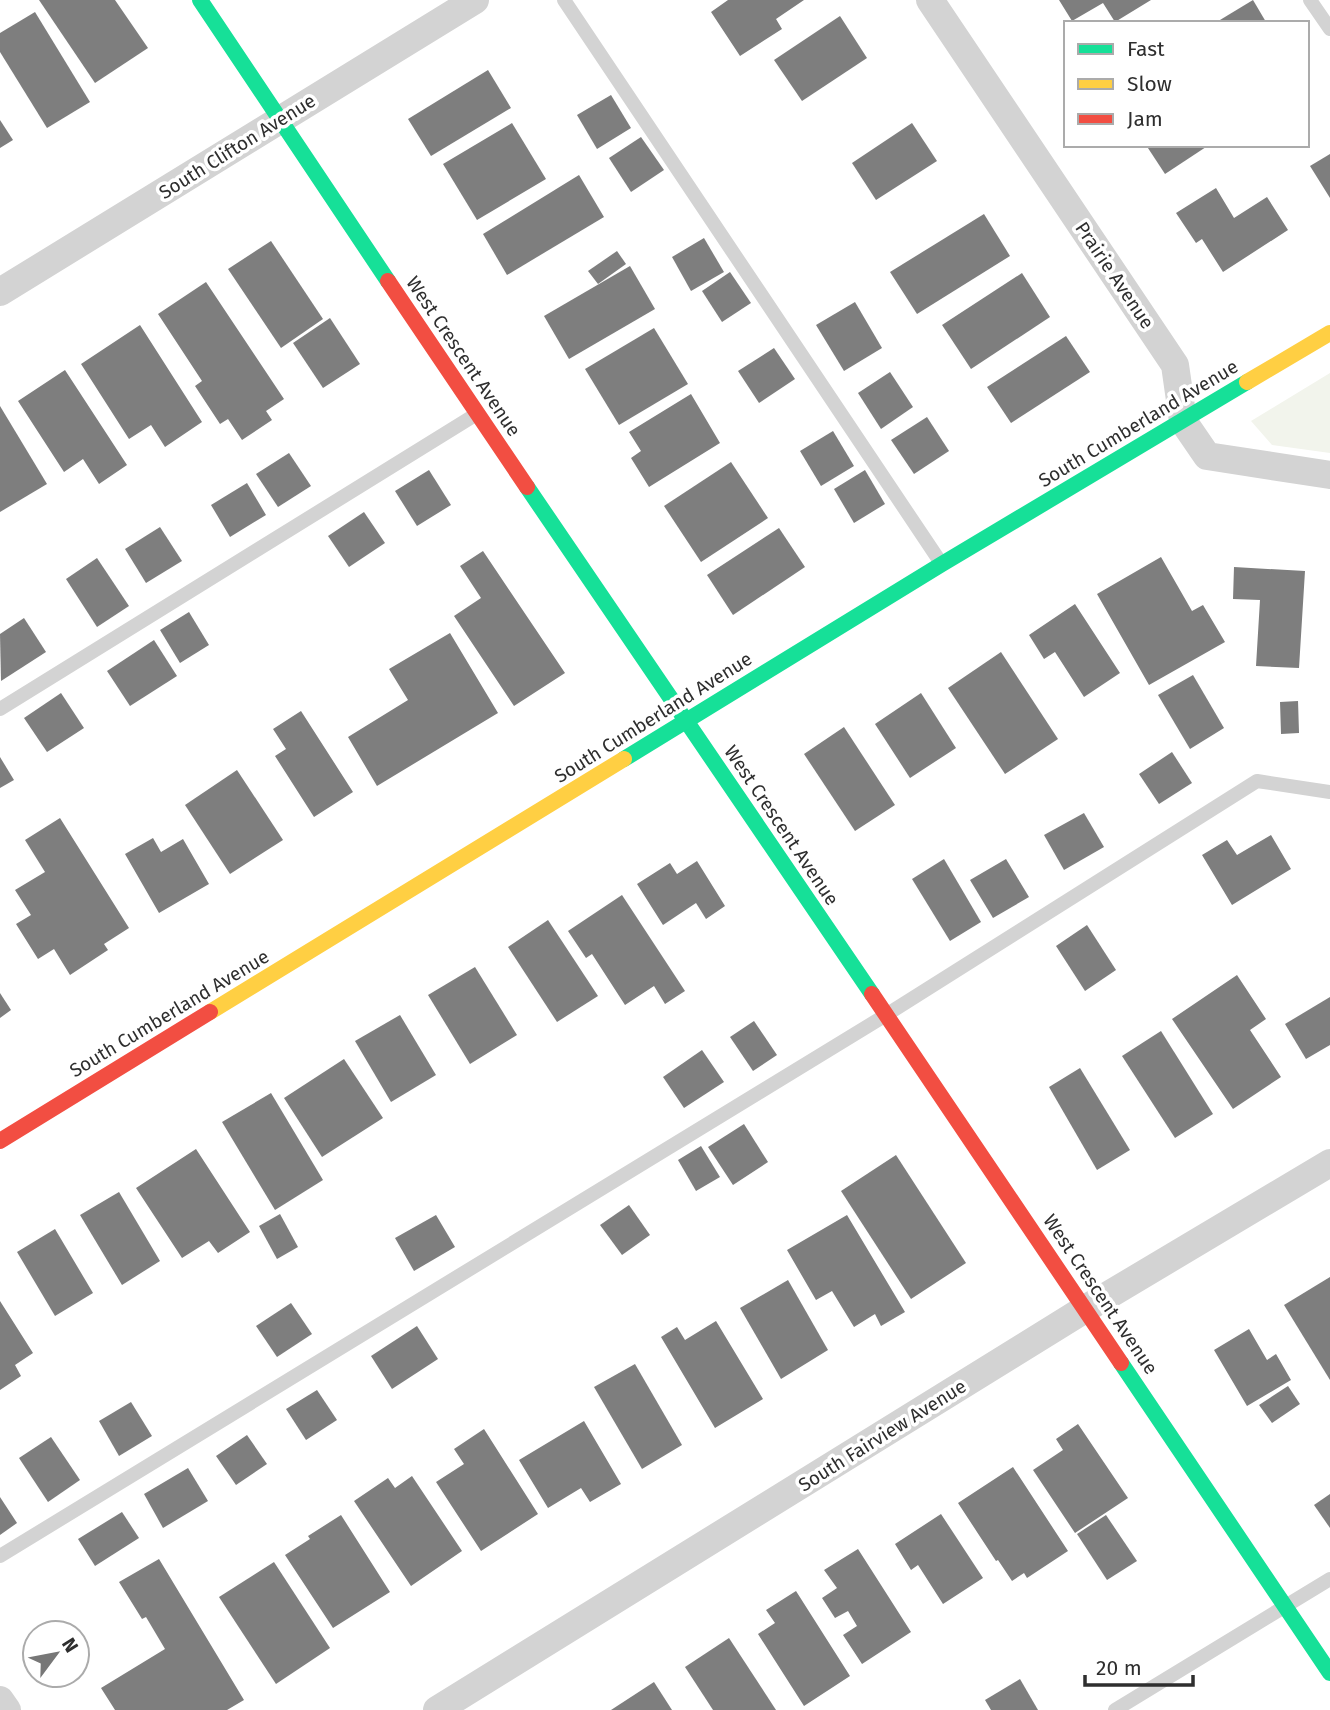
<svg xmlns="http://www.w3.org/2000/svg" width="1330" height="1710" viewBox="0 0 1330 1710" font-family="'Fira Sans',sans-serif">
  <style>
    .green { fill: #f2f4ec }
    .building { fill: #7e7e7e }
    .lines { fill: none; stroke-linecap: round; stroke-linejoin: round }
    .lane { stroke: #d3d3d3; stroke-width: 14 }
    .street { stroke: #d3d3d3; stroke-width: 28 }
    .fast { stroke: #16e098; stroke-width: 16 }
    .slow { stroke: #ffcf43; stroke-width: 16 }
    .jam { stroke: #f24e42; stroke-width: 16 }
    .labels { text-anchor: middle; stroke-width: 7; stroke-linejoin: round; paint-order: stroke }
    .street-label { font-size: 19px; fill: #2e2e2e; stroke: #fff }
  </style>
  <rect width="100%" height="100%" fill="#fff"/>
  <!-- green -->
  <path class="green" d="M1330,373V453L1272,445L1251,421Z"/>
  <!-- building -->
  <g class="building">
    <path d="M39,0H115L148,48L95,83Z"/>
    <path d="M728,0H804L776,19L782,29L740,56L711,12Z"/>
    <path d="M1059,0H1151L1115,22L1103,3L1072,21Z"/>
    <path d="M1253,0L1266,22L1215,23Z"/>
    <path d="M35,12L90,102L47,128L0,52V33Z"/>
    <path d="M840,16L867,58L802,101L774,60Z"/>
    <path d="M488,70L511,108L431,156L408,119Z"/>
    <path d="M611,95L631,128L597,149L577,115Z"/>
    <path d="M0,120L13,140L0,148Z"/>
    <path d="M512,123L546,179L477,220L443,164Z"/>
    <path d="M912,123L937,161L876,200L852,163Z"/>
    <path d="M641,137L664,170L631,192L609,158Z"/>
    <path d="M1146,145H1209L1165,174Z"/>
    <path d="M1330,154V198L1310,166Z"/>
    <path d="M579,175L604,217L507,275L483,234Z"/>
    <path d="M1216,188L1234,218L1267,197L1288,230L1223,272L1202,239L1196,243L1176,213Z"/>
    <path d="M984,214L1010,256L917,314L890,272Z"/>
    <path d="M704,238L724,272L691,291L672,257Z"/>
    <path d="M271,241L323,319L281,348L228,269Z"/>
    <path d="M617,251L626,264L598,284L588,271Z"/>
    <path d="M630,266L655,309L569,359L544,316Z"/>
    <path d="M730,272L751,303L722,322L702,291Z"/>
    <path d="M1022,273L1050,317L971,369L942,325Z"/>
    <path d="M206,282L284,399L266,411L272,420L242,440L228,419L220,424L195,386L202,381L158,314Z"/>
    <path d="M855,302L882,348L844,371L816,325Z"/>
    <path d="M330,318L360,364L323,388L293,343Z"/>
    <path d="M140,325L202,422L165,447L151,425L129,439L81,364Z"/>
    <path d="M654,328L688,384L619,425L585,369Z"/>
    <path d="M1066,336L1090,372L1011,423L987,387Z"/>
    <path d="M774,348L795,379L759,403L738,371Z"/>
    <path d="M65,370L127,465L99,484L83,459L64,472L18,401Z"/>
    <path d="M890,372L913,407L881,429L858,393Z"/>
    <path d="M691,394L720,443L649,487L631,458L641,451L629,432Z"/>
    <path d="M0,406L47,484L0,512Z"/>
    <path d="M927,417L949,451L914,474L891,440Z"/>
    <path d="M833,431L854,466L821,486L800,451Z"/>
    <path d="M289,453L311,486L278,507L256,474Z"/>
    <path d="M731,462L768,518L701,562L664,506Z"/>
    <path d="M429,470L451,505L417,526L395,491Z"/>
    <path d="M865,470L885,504L854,523L834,489Z"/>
    <path d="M247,483L266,515L230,537L211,505Z"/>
    <path d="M364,512L385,543L349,567L328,536Z"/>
    <path d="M160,527L182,561L146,583L125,549Z"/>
    <path d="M779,528L805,567L733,615L707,575Z"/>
    <path d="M483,551L565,673L514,706L454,616L481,598L460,566Z"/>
    <path d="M1161,557L1192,611L1203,605L1225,642L1149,685L1097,594Z"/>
    <path d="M97,558L129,606L97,627L66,579Z"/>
    <path d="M1234,567L1305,571L1299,668L1256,666L1260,600L1233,599Z"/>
    <path d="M1075,604L1120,673L1084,697L1055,652L1044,659L1029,635Z"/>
    <path d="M189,612L209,645L180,663L160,630Z"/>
    <path d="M24,618L46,652L1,681L0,634Z"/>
    <path d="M450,633L498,713L377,786L348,737L408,700L389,669Z"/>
    <path d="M154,640L177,676L130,706L107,671Z"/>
    <path d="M1001,652L1058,739L1005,774L948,688Z"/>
    <path d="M1193,675L1224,728L1190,749L1158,695Z"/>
    <path d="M61,693L84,728L47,752L24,718Z"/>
    <path d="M921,693L956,748L910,778L875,724Z"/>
    <path d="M1298,701L1299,733L1281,734L1280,702Z"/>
    <path d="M301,711L353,792L314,817L275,756L286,749L273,729Z"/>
    <path d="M844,727L895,805L855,831L804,754Z"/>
    <path d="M1172,752L1192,783L1159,804L1139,774Z"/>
    <path d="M0,757L14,780L0,788Z"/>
    <path d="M237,770L283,840L230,874L185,805Z"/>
    <path d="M1084,813L1104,847L1064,870L1044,835Z"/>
    <path d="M60,818L129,928L104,944L108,950L70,975L54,949L38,959L16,924L31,915L15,890L45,872L25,840Z"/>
    <path d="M1271,835L1291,869L1232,905L1202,855L1227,840L1237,855Z"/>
    <path d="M153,838L161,852L183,839L209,884L159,913L125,854Z"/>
    <path d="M944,859L981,922L950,941L912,879Z"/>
    <path d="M1006,859L1029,897L993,918L970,880Z"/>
    <path d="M697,861L725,906L706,919L696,903L663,925L637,884L670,863L677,874Z"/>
    <path d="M622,895L685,991L665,1004L654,986L625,1005L592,954L586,958L568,931Z"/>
    <path d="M548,920L598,996L557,1022L508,947Z"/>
    <path d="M1087,925L1116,970L1085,991L1056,946Z"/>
    <path d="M475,967L517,1035L470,1064L428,995Z"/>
    <path d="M1237,975L1266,1019L1250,1030L1281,1077L1233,1109L1172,1019Z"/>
    <path d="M0,993L11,1010L0,1018Z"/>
    <path d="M1330,997V1045L1306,1059L1285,1024Z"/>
    <path d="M400,1015L436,1075L391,1102L355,1041Z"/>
    <path d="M754,1021L777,1055L753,1071L730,1037Z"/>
    <path d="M1161,1031L1213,1114L1175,1138L1122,1056Z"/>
    <path d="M702,1050L724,1082L684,1108L663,1077Z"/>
    <path d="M344,1059L383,1118L322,1157L284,1098Z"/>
    <path d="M1080,1068L1130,1150L1097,1170L1049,1087Z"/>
    <path d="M271,1093L323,1180L275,1210L222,1122Z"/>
    <path d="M744,1124L768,1162L733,1185L708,1147Z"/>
    <path d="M701,1146L720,1177L696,1191L678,1160Z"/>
    <path d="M196,1149L250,1232L218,1253L209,1241L182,1258L136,1188Z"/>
    <path d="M896,1155L966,1263L911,1299L841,1191Z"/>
    <path d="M119,1192L160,1261L122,1285L80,1215Z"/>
    <path d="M629,1205L650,1235L622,1255L600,1225Z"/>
    <path d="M280,1214L298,1247L277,1259L259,1226Z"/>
    <path d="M436,1215L455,1247L414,1271L395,1238Z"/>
    <path d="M847,1215L905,1312L881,1326L875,1314L854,1327L832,1291L816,1300L787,1250Z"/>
    <path d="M55,1229L93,1293L55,1316L17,1252Z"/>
    <path d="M1330,1277V1380L1284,1305Z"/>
    <path d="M788,1280L828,1350L781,1379L740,1308Z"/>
    <path d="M0,1301L33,1353L15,1365L21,1376L0,1390Z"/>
    <path d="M291,1303L312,1334L277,1357L256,1326Z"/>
    <path d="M716,1321L763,1399L715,1428L661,1337L677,1327L685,1340Z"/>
    <path d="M417,1326L438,1359L392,1389L371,1356Z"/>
    <path d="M1249,1329L1267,1360L1276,1354L1291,1380L1247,1406L1214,1350Z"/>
    <path d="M635,1364L682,1445L642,1469L594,1387Z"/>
    <path d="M1288,1386L1300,1404L1272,1423L1259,1405Z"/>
    <path d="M317,1390L337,1420L306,1440L286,1409Z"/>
    <path d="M131,1402L152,1436L119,1456L99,1421Z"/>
    <path d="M584,1421L621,1484L590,1502L581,1488L548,1508L519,1460Z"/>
    <path d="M1078,1424L1128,1498L1075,1533L1033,1470L1063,1450L1056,1439Z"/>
    <path d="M484,1429L538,1514L481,1551L436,1482L464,1464L454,1449Z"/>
    <path d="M247,1435L267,1464L236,1485L216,1456Z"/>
    <path d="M51,1437L80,1480L48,1502L19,1458Z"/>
    <path d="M1013,1467L1068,1551L1027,1578L1024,1573L1012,1581L998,1560L996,1561L958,1503Z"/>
    <path d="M188,1468L208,1501L163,1528L144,1494Z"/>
    <path d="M412,1476L462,1551L411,1586L354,1501L388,1478L395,1488Z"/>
    <path d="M1330,1494V1528L1314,1505Z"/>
    <path d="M0,1497L17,1523L0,1535Z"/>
    <path d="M122,1512L139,1538L95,1566L78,1539Z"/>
    <path d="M941,1514L983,1578L943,1604L918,1565L911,1570L895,1544Z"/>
    <path d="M341,1515L390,1592L333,1628L285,1555L310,1539L308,1536Z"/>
    <path d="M1106,1515L1137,1561L1107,1580L1077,1534Z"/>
    <path d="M858,1549L911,1632L862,1664L843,1635L857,1626L848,1611L835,1618L822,1598L837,1588L824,1570Z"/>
    <path d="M159,1559L244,1700L227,1710H115L101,1688L165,1649L146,1617L142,1619L119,1582Z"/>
    <path d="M274,1562L330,1648L276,1684L219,1597Z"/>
    <path d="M796,1591L850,1676L804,1706L758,1634L775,1623L766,1610Z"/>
    <path d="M729,1638L776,1710H713L685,1667Z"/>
    <path d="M1020,1679L1038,1710H991L985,1700Z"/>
    <path d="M654,1682L672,1710H611Z"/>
  </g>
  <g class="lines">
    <!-- lane -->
    <g class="lane">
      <path d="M564,0L941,563"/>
      <path d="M1310,0L1330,29"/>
      <path d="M0,709L475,415"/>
      <path d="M0,1556L886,1015L1257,781L1330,792"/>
      <path d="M1115,1710L1330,1579"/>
    </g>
    <!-- street -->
    <g class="street">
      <path d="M930,0L1175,365L1183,421L1207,456L1330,475"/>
      <path d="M0,292L475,0"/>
      <path d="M0,1700L7,1710"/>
      <path d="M437,1710L1085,1309L1330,1163"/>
    </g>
    <!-- fast -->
    <g class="fast">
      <path d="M200,0L388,281"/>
      <path d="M527,487L872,994"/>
      <path d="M624,759L942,564L1247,382"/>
      <path d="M1121,1363L1330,1673"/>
    </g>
    <!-- slow -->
    <g class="slow">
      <path d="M1247,382L1330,333"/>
      <path d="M210,1012L624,759"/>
    </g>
    <!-- jam -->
    <g class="jam">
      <path d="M388,281L527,487"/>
      <path d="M872,994L1121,1363"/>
      <path d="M0,1141L210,1012"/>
    </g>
  </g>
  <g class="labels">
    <!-- street labels -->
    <g class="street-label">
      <text transform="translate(237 146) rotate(-32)" y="7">South Clifton Avenue</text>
      <text transform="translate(1115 275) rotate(56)" y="7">Prairie Avenue</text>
      <text transform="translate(464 356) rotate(56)" y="7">West Crescent Avenue</text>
      <text transform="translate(1138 423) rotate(-31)" y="7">South Cumberland Avenue</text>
      <text transform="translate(653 717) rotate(-32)" y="7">South Cumberland Avenue</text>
      <text transform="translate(782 825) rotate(56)" y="7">West Crescent Avenue</text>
      <text transform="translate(169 1013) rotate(-31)" y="7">South Cumberland Avenue</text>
      <text transform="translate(1101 1294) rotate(56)" y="7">West Crescent Avenue</text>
      <text transform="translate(882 1435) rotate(-32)" y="7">South Fairview Avenue</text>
    </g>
  </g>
  <!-- legend -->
  <rect x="1064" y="21" width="245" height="126" fill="#ffffff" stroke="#ababab" stroke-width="2"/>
  <rect x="1078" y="44" width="35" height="10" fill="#16e098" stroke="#ababab" stroke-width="2"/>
  <text x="1127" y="56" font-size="21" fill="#2e2e2e">Fast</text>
  <rect x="1078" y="79" width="35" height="10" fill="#ffcf43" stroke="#ababab" stroke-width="2"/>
  <text x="1127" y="91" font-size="21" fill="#2e2e2e">Slow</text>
  <rect x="1078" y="114" width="35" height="10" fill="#f24e42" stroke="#ababab" stroke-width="2"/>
  <text x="1127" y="126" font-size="21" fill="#2e2e2e">Jam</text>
  <!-- north arrow -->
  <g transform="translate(56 1654) rotate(58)"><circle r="33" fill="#ffffff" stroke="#ababab" stroke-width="2"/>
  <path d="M0-5L12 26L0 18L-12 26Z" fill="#777777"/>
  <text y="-10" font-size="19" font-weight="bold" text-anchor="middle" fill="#2e2e2e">N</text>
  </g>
  <!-- scale -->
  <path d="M1085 1675v10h108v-10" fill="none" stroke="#2e2e2e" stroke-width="3.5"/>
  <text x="1096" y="1675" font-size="21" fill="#2e2e2e" stroke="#ffffff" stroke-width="5" paint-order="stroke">20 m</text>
</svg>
